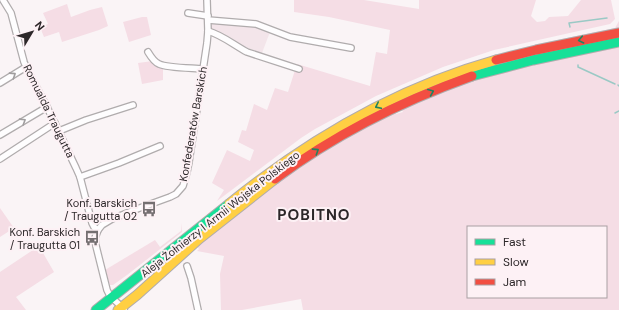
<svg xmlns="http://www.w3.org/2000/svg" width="619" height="310" viewBox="0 0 619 310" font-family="'DM Sans',sans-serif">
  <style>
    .built { fill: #f3e5ea }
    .green { fill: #f5dde5; fill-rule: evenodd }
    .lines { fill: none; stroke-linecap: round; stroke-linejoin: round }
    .stream { stroke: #9ac9c5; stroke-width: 1.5 }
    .street-casing { stroke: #b0acad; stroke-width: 8 }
    .fast-casing { stroke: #b0acad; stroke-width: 11 }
    .slow-casing { stroke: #b0acad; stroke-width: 11 }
    .jam-casing { stroke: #b0acad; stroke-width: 11 }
    .street { stroke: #fefdfe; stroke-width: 5.5 }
    .fast { stroke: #16e098; stroke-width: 9 }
    .slow { stroke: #ffcf43; stroke-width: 9 }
    .jam { stroke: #f24e42; stroke-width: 9 }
    .oneway { stroke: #218460 }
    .oneway2 { stroke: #a09d9e }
    .labels { text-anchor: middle; stroke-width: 4; stroke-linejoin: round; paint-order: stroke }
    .street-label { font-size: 11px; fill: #2c2729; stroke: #fdf1f5 }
    .poi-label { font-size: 11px; fill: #2c2729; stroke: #fdf1f5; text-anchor: end }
    .district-label { font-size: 15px; font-weight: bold; letter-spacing: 1px; fill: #2c2729; stroke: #fdf1f5 }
  </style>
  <rect width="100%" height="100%" fill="#faf4f6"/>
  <!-- built -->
  <path class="built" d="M211,22L255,26L270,32L262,53L242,46L211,28Z"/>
  <!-- green -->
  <g class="green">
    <path d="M294,0H364L419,9V0H536L531,16L537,22L545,21L549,17L568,16L581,0H611L615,19L610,24L494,50L443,67L376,96L315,129L301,138L217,201L224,190L212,183L227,150L250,161L254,150L238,142L242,130L246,131L254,104L267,110L275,88L288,92L297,64L370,86L376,52L387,54L390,30L329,17L294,12Z"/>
    <path d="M67,4L71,17L90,10L102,7L108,26L99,30L62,42L59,32L44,37L40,27L48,24L43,13Z"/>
    <path d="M142,17H147L151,35L129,42L123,22Z"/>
    <path d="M619,21V28L618,29L428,81L187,234L186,232C219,205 252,178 287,154C344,115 407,83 473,62C519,47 567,38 615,28Z"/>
    <path d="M619,47V310H303L301,299L242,310H221L220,274L224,256L197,251L199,249L196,245L291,172L334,144L394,111L396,114L403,112L401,108L427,97L473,80L542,60L578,55ZM468,227H606V297H468Z"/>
    <path d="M153,61L163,68V80L142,84L138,63Z"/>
    <path d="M0,208L14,228L0,237Z"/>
    <path d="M181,223L182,232L127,275L113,285H110L105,270L155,240L160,247L181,231Z"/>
    <path d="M39,246L54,272L16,297L26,310H0V272Z"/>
  </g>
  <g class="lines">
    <!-- stream -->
    <g class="stream">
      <path d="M570,27L569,23L607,18"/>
      <path d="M578,65V67L615,84"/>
      <path d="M618,85L619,86"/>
      <path d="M615,113L619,111"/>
    </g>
    <!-- street casing -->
    <g class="street-casing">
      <g id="street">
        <path d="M3,0L11,13L24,62L28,71L47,107L76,168L80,177L92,223L94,227L98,230"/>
        <path d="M188,13L208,16"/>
        <path d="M208,20L256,24L290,37L351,48"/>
        <path d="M208,31C222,35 234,45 247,52L299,69"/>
        <path d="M148,52C151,57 154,62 159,64C167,68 193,68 203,69"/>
        <path d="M0,83L26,67"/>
        <path d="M59,131L86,120L133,105"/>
        <path d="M0,135L47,107"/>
        <path d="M0,159L55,123"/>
        <path d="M80,177L119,163L160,146"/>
        <path d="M187,266L191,278L198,310"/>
        <path d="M124,309L110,296L107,290L96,246L95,238L98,230L102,225L112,219L137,209L170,197L176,194L183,186L187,172L189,162L207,43L208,31L207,0"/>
      </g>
    </g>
    <!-- fast casing -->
    <g class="fast-casing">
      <g id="fast">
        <path d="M472,76L533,60L619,42"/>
        <path d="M96,310L229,204"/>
      </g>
    </g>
    <!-- slow casing -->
    <g class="slow-casing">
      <g id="slow">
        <path d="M229,204C309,139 396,88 496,60"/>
        <path d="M118,310L137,295L199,239L275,179"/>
      </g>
    </g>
    <!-- jam casing -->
    <g class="jam-casing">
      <g id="jam">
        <path d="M496,60L536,50L619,33"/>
        <path d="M275,179C335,134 402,101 472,76"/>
      </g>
    </g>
    <!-- street -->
    <use href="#street" class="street"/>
    <!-- fast -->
    <use href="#fast" class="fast"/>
    <!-- slow -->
    <use href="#slow" class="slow"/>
    <!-- jam -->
    <use href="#jam" class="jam"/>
  </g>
  <!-- one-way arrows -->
  <defs><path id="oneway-chevron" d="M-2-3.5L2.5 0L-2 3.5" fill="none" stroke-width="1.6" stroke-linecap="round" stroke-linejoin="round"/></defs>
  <g class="oneway">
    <use href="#oneway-chevron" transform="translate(581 40) rotate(168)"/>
    <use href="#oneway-chevron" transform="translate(431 92) rotate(-23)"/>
    <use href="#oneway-chevron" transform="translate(378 106) rotate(154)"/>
    <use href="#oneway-chevron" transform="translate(316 151) rotate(-33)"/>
  </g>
  <g class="oneway2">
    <use href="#oneway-chevron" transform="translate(13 75) rotate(-33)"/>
    <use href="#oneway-chevron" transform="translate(23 121) rotate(-32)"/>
  </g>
  <!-- icons -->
  <defs>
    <g id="bus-bare" transform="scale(1.2)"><path d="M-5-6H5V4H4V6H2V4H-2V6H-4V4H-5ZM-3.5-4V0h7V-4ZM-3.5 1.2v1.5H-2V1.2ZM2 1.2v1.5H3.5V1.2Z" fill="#746f71" stroke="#fdf1f5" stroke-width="2.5" paint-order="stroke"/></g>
  </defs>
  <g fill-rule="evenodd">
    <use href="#bus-bare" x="149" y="209"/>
    <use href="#bus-bare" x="92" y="238"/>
  </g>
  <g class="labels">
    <!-- street labels -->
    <g class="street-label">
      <text transform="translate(49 111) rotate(64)" y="4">Romualda Traugutta</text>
      <text transform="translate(193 124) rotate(-80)" y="4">Konfederatów Barskich</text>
      <text transform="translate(220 214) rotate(-38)" y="4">Aleja Żołnierzy I Armii Wojska Polskiego</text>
    </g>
    <!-- poi labels -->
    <g class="poi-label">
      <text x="137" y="207">Konf. Barskich<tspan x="137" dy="13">/ Traugutta 02</tspan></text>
      <text x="80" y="236">Konf. Barskich<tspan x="80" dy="13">/ Traugutta 01</tspan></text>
    </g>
    <!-- district labels -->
    <g class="district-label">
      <text x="314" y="220">POBITNO</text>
    </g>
  </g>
  <!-- legend -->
  <rect x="467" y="226" width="140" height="72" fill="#fdf1f5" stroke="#a9a0a3"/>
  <rect x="475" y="239" width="20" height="6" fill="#16e098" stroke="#a9a0a3"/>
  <text x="503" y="246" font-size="12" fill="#2c2729">Fast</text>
  <rect x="475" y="259" width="20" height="6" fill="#ffcf43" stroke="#a9a0a3"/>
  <text x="503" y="266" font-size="12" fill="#2c2729">Slow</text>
  <rect x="475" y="279" width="20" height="6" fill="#f24e42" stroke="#a9a0a3"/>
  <text x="503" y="286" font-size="12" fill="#2c2729">Jam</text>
  <!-- north arrow -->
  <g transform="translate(32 32) rotate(52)" stroke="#fdf1f5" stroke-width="3" paint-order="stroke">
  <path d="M0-3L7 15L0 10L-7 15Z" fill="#2c2729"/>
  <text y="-6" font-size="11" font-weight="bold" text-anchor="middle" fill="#2c2729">N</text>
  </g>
</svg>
